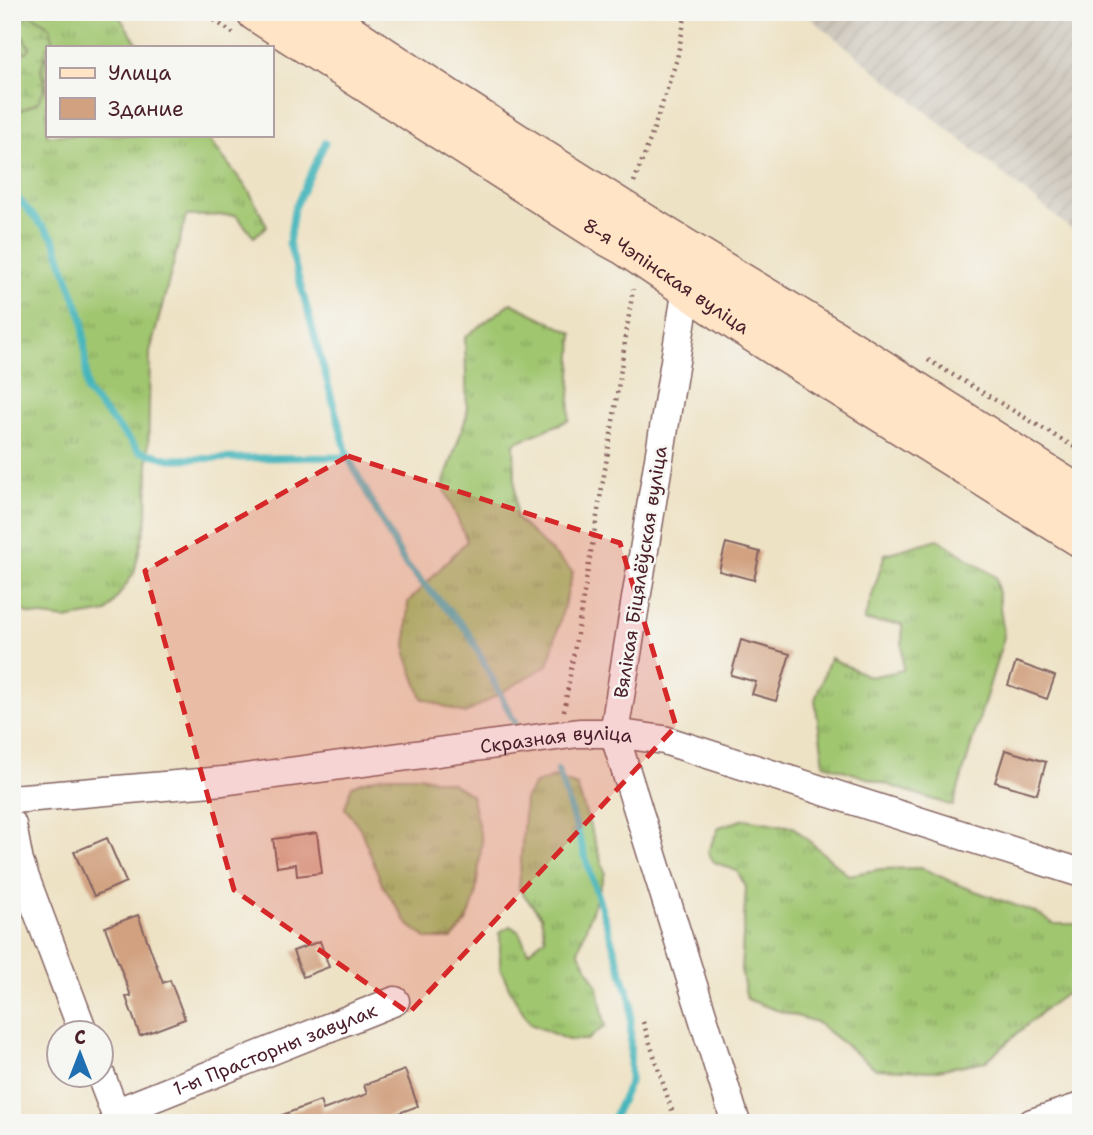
<svg xmlns="http://www.w3.org/2000/svg" width="1093" height="1135" viewBox="0 0 1093 1135" font-family="'Shantell Sans',sans-serif">
  <style>
    .industrial { fill: url(#industrial-furrows) }
    .grass { fill: url(#grass-tufts); stroke: #75724e; stroke-width: 2 }
    .wetland { fill: url(#wetland-marsh); stroke: #75724e; stroke-width: 2 }
    .lines { fill: none; stroke-linecap: round; stroke-linejoin: round }
    .stream { stroke: #45b5bb; stroke-width: 7 }
    .building { fill: #d1a180 }
    .street-casing { stroke: #836361; stroke-width: 31 }
    .secondary-casing { stroke: #836361; stroke-width: 41 }
    .path { stroke: #836361; stroke-width: 4.5; stroke-dasharray: 2 5; stroke-linecap: butt }
    .street { stroke: #fff; stroke-width: 28 }
    .secondary { stroke: #ffe4c6; stroke-width: 38 }
    .marked { fill: #d62828; fill-opacity: 0.2; stroke: #d62828; stroke-width: 5; stroke-dasharray: 14 9; stroke-linejoin: round }
    .labels { text-anchor: middle; stroke-width: 5; stroke-linejoin: round; paint-order: stroke }
    .street-label { font-size: 19px; fill: #4a1f2b; stroke: #f6f6f2 }
  </style>
  <defs>
    <pattern id="industrial-furrows" width="10" height="10" patternUnits="userSpaceOnUse" patternTransform="scale(1.75)"><rect width="10" height="10" fill="#cac3b8"/><path d="M-1 1l2-2M0 10L10 0M9 11l2-2" fill="none" stroke="#afa79e"/></pattern>
    <pattern id="grass-tufts" width="24" height="20" patternUnits="userSpaceOnUse" patternTransform="scale(1.75)"><rect width="24" height="20" fill="#a0c670"/><path d="M3 7l-1-3M5 7V3M7 7l1-3M15 17l-1-3M17 17v-4M19 17l1-3" fill="none" stroke="#84a05c"/></pattern>
    <pattern id="wetland-marsh" width="20" height="14" patternUnits="userSpaceOnUse" patternTransform="scale(1.75)"><rect width="20" height="14" fill="#a0c670"/><path d="M1 5h8M5 5V1M11 12h8M15 12V8" fill="none" stroke="#84a05c"/></pattern>
  </defs>
  <rect width="100%" height="100%" fill="#f6f6f2"/>
  <filter id="ink" filterUnits="userSpaceOnUse"><feTurbulence type="fractalNoise" baseFrequency=".0143" numOctaves="2"/><feDisplacementMap in="SourceGraphic" scale="14" xChannelSelector="R" yChannelSelector="G"/><feConvolveMatrix kernelMatrix="1 2 1 2 8 2 1 2 1" color-interpolation-filters="sRGB"/></filter>
  <filter id="wash" filterUnits="userSpaceOnUse"><feTurbulence type="fractalNoise" baseFrequency=".00686" numOctaves="4" result="noise"/><feDisplacementMap in="SourceGraphic" scale="28" xChannelSelector="R" yChannelSelector="G"/><feGaussianBlur stdDeviation="1.57" result="paint"/><feColorMatrix in="noise" values="0 0 0 0 0 0 0 0 0 0 0 0 0 0 0 0 0 1.4 0 .05"/><feComposite in="paint" operator="in"/></filter>
  <g filter="url(#wash)">
    <rect width="100%" height="100%" fill="#eee2c5"/>
    <!-- industrial -->
    <path class="industrial" d="M803,12H1081V237Z"/>
    <!-- grass -->
    <g class="grass">
      <path d="M12,12H116L140,47H52V34L14,27L30,48L26,54L12,43Z"/>
      <path d="M47,54V135H206L249,191L267,226L254,237L236,215L186,216L150,352L147,518L134,573L107,612L65,619L29,614L12,605V119L45,88C42,76 39,65 47,54Z"/>
      <path d="M511,303L573,333L569,420L514,443L516,518L573,572L548,665L465,714L422,698L406,654L408,602L467,541L443,485L467,415L465,337Z"/>
      <path d="M938,539L996,577L1004,637L953,806L824,764L815,700L830,658L870,677L903,670L902,624L864,621L885,554Z"/>
      <path d="M384,776H419L452,783L471,795L482,841L475,899L467,921L452,939H427L408,924L382,884L360,828L345,808L352,786L362,782Z"/>
      <path d="M554,777L577,786L605,873L578,951L598,987L605,1026L587,1040H568L530,1024L510,990L500,967V932L510,926L519,932L528,952L545,938L541,916L519,889L525,799L535,784Z"/>
      <path d="M745,819L793,827L848,875L881,869L922,868L961,886L1037,913L1054,924H1081V983L1045,1009L986,1061L932,1071L876,1069L816,1022L773,1009L747,999L741,970L746,887L737,871L714,862L708,852L719,827Z"/>
    </g>
    <!-- wetland -->
    <path class="wetland" d="M31,15C49,24 53,26 52,47H47V54L44,58L41,69L45,88L37,103L21,110L12,119V43L26,53L30,48L24,38L14,27L20,17Z"/>
    <g class="lines">
      <!-- stream -->
      <g class="stream">
        <path d="M325,143L294,210L289,243L348,457L405,564L467,630L515,723"/>
        <path d="M12,192L54,239L83,320L87,392L139,451L171,459L348,457"/>
        <path d="M558,770L631,1002L630,1082L611,1123"/>
      </g>
    </g>
    <g id="blocks">
      <!-- building -->
      <g class="building">
        <path d="M726,543L760,552L754,580L719,571Z"/>
        <path d="M741,640L790,654L776,701L752,694L756,682L731,675Z"/>
        <path d="M1016,662L1055,676L1047,699L1008,685Z"/>
        <path d="M1005,750L1046,762L1037,794L995,782Z"/>
        <path d="M317,833L322,873L297,876L296,864L277,867L273,839Z"/>
        <path d="M107,838L126,882L94,896L74,852Z"/>
        <path d="M138,915L163,983L170,980L185,1019L140,1036L126,997L131,996L105,927Z"/>
        <path d="M320,941L329,967L303,977L293,951Z"/>
        <path d="M405,1070L418,1106L372,1123H266V1121L320,1101L323,1110L367,1094L364,1085Z"/>
      </g>
    </g>
  </g>
  <g filter="url(#ink)">
    <use href="#blocks" fill-opacity="0" stroke="#836361" stroke-width="2"/>
    <g class="lines">
      <!-- street casing -->
      <g class="street-casing">
        <g id="street">
          <path d="M692,273L687,288L614,733L736,1123"/>
          <path id="s1" d="M12,799L223,781L579,733H614L664,740L1081,873"/>
          <path d="M12,825L19,862L84,1034"/>
          <path d="M101,1076L119,1123"/>
          <path id="s2" d="M115,1113L395,1001"/>
          <path d="M1032,1123L1081,1107"/>
        </g>
      </g>
      <!-- secondary casing -->
      <g class="secondary-casing">
        <g id="secondary">
          <path id="s3" d="M256,12L603,234L625,246L746,328L1081,538"/>
          <path d="M317,12C467,112 618,209 772,301C876,364 978,431 1081,496"/>
        </g>
      </g>
      <!-- path -->
      <g class="path">
        <path d="M203,12L234,34"/>
        <path d="M634,182L650,140L677,59L686,12"/>
        <path d="M928,360L1081,451"/>
        <path d="M564,711L612,428L633,289"/>
        <path d="M643,1022L676,1123"/>
      </g>
      <!-- street -->
      <use href="#street" class="street"/>
      <!-- secondary -->
      <use href="#secondary" class="secondary"/>
    </g>
  </g>
  <!-- marked area -->
  <path class="marked" d="M348,456L620,543L676,726L409,1013L234,890L145,571Z"/>
  <g class="labels">
    <!-- street labels -->
    <g class="street-label">
      <text dy="7" stroke="none"><textPath href="#s3" startOffset="488">8-я Чэпінская вуліца</textPath></text>
      <text transform="translate(640 572) rotate(-81)" y="7">Вялікая Біцялёўская вуліца</text>
      <text dy="7" stroke="none"><textPath href="#s1" startOffset="548">Скразная вуліца</textPath></text>
      <text dy="7" stroke="none"><textPath href="#s2" startOffset="172">1-ы Прасторны завулак</textPath></text>
    </g>
  </g>
  <!-- margin -->
  <rect width="1093" height="1135" fill="none" stroke="#f6f6f2" stroke-width="42"/>
  <!-- legend -->
  <rect x="46" y="46" width="228" height="91" fill="#f6f6f2" stroke="#b1a0a2" stroke-width="2"/>
  <rect x="60" y="68" width="35" height="10" fill="#ffe4c6" stroke="#b1a0a2" stroke-width="2"/>
  <text x="108" y="80" font-size="21" fill="#4a1f2b">Улица</text>
  <rect x="60" y="98" width="35" height="21" fill="#d1a180" stroke="#b1a0a2" stroke-width="2"/>
  <text x="108" y="116" font-size="21" fill="#4a1f2b">Здание</text>
  <!-- north arrow -->
  <g transform="translate(80 1054)"><circle r="33" fill="#f6f6f2" stroke="#b1a0a2" stroke-width="2"/>
  <path d="M0-5L12 26L0 18L-12 26Z" fill="#1f6fb2"/>
  <text y="-10" font-size="19" font-weight="bold" text-anchor="middle" fill="#4a1f2b">С</text>
  </g>
</svg>
